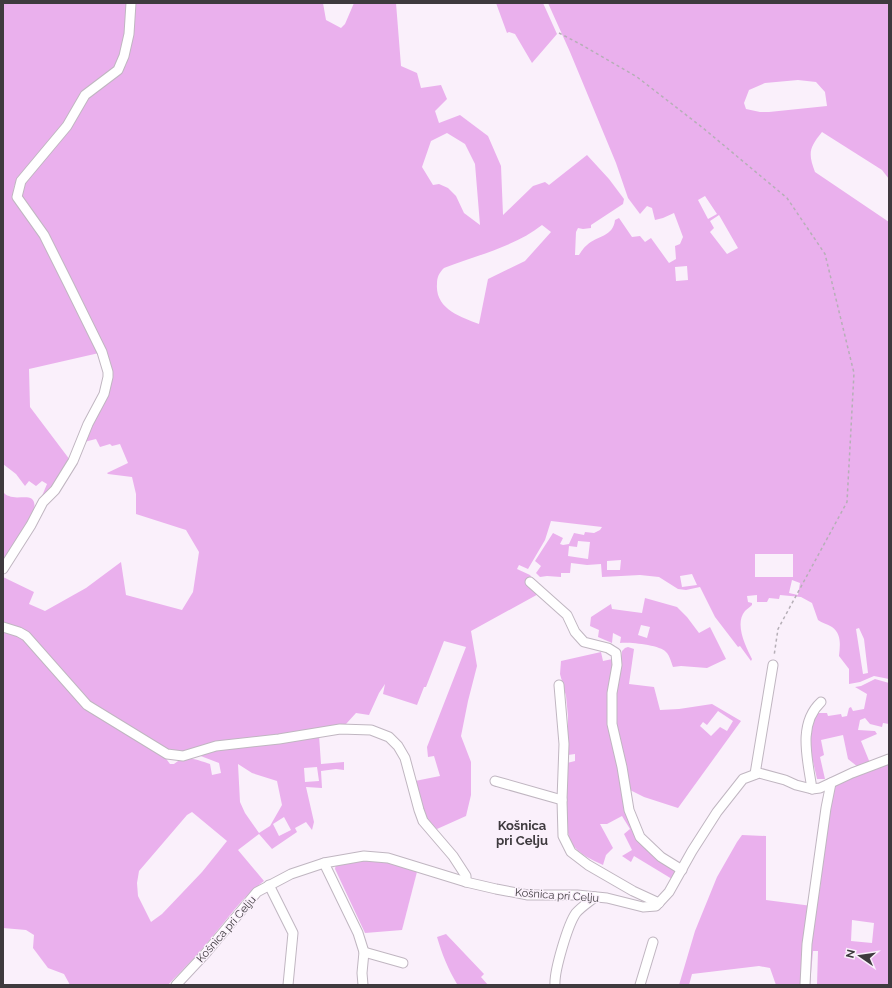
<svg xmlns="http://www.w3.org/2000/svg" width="892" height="988" viewBox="0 0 892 988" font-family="Raleway,sans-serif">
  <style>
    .green { fill: #eab0ed; fill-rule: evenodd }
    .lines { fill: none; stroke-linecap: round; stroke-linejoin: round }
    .minor-casing { stroke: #c0b6c1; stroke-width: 11 }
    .path { stroke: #b6afb7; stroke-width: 1.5; stroke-dasharray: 3 3; stroke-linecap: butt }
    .minor { stroke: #fff; stroke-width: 9 }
    .labels { text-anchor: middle; stroke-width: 3; stroke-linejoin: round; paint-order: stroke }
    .street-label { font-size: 11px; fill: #3e3a3e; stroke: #faf0fb }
    .quarter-label { font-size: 13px; font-weight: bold; fill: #3e3a3e; stroke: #faf0fb }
  </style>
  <rect width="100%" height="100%" fill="#faf0fb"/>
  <!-- green -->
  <g class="green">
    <path d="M3,3H128C127,27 125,51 112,71L50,140L14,186L13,198L41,237L99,353L29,369L30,407L70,460L48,491L42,496L47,484L42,481L36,486L29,481L25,486L16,474L3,464Z"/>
    <path d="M134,3H323L326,20L341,28L345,24L354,3H396L401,66L417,73L421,88L441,85L447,99L435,111L439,123L460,115L488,136L501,166L503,215L533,186L545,182L549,185L587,155L609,179L624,199L623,204L591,225V228L583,229L578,228L576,232L575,255H579C581,252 584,247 587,245C598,235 613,237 615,220L619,218L632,237L640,236L645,242L651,238L669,263L676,259L675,246L680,244L683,237L674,213L663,218L655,220L652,208L647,206L640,214L628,198L616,163L570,52L548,3H889V179L882,170L822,132C809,148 808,153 815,172L889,222V679L874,676L860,682L849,684V669L839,656C840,646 842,634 832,627C827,624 822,623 818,620L812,603L801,597L780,595L779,599L769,598L767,602H757V595L747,596L748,602L752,603V605C750,607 747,609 745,611C734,624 746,647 752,659L751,661L740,646L738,647L715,617L700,587L686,590L678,589L659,577L640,575L602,577L601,564L587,565L571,563L570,573H561V577L547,576L540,577L536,573L541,566L535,561L553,533L563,538L560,544L563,545L569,544L574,533L584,535L585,532L594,533L600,530L602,527L551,521L545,540L528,569L519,565L517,569L530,575L542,592L471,631L477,666L468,701L461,736L471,762V795L466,816L437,829L428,822L421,803L415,781L440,776L434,756L428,757L427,747L466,647L444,641L426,687H424L417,705L383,694L385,684L379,693L369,715L356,713L346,724L183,753L170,750L143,736L88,703L53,662L3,625V577L34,592L29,604L45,611L86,588L121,562L126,595L182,610L193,592L199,552L186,530L136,514V494L132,477L108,474L107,473L128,463L120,444L112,446L110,444L100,447L96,439L84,442L111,374L21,197L22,187L82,105L92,95L115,76L126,65L133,31ZM798,80L816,82L825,92L827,106L769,112H760L746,109L744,103L749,90L765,83ZM447,133L465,144L475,164L480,225L464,213L456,196L448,188L439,184L433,185L422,167L431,141ZM705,196L717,214L708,219L698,200ZM719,215L738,248L727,254L710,232L714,228L710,221ZM542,225L551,232L525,261L488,279L479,324C461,317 435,309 437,284C437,277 439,273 444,268C475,256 516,246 542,225ZM687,266L688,280L676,281L675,267ZM578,541L590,542L588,559L568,556L569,546L577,547ZM755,554H793V577H755ZM621,560L620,570H607V561ZM692,574L697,585L682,587L680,576ZM792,580L800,583L798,595L789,593ZM859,628L864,639L868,673L863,674L856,629Z"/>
    <path d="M496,3H543L557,34L532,63L515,34L509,32L507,33Z"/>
    <path d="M3,492C4,493 7,496 9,496C20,501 38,489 34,512L3,564Z"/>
    <path d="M645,598L677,607L687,617L699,633L710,627L726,659L707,668L681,666L673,667C671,662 670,656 666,652C660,645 630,642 620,643L621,637L613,633L612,643L598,637L599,630L590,626L591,617L611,604L612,609L642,613ZM641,625L650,627L647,638L638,635Z"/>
    <path d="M3,629L18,634L67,686L164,756L170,764H174C185,754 197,760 210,764L212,775L221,773L219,763L198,755L209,752L319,735L321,764L344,762V770L336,769L321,771L322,788L306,787L314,822L312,830L306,822L295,828L297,832L272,849L259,834L238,850L264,881C243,896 229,917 212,937C199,954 183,969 168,985H70L64,974L48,968L33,948L34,935L26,930L3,928ZM238,764L252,773L277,781L282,805L270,826L259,833L245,813L240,802ZM317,767L319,781L305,782L304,768ZM192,812L227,841L202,872L162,914L151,922L138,896L137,883L139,871L187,815ZM284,817L291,830L279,836L273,824Z"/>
    <path d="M628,647L634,649L629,684L654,687L660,710L679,709L712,704L741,721L678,808L644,797L630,790L620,750L614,710L622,651L625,648ZM718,711L733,721L727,731L720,727L711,736L700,726L703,722L707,725Z"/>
    <path d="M601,652L603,661L617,658L611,699L631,812L646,839L678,867L672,879L634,856L631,862L622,856L632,850L624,834L630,829L622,816L607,824H600L613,848L606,855L603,865C592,860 579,854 572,844C563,831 567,781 567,763L575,761V754L568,755V716L566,696L560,674L561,661Z"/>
    <path d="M875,679L889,683V724L883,723L882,727L870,724L865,718L860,720L858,730L875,731L877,734L861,741L870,763L858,767L848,759L843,735L821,740L824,755L820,757L825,779H817L808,740L816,713H827L828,716L841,714L842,717L847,716L849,708L851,707L853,711L864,709L867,694L855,687L861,686Z"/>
    <path d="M889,761V985H817L818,951H813L810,985H808L810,931L820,888L830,804L836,785ZM852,920L874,923L872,943L851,941Z"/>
    <path d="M742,835L766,836V900L812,906L804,985H776L770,968L759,966L692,974L689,985H679L695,931L717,877L737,842Z"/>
    <path d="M359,860L386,861L418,868L402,930L365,933L335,869L336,864Z"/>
    <path d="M446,934L484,974L481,977L488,985L457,984C448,969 442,954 437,937Z"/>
  </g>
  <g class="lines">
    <!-- minor casing -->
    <g class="minor-casing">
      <g id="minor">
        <path d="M3,569L31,525L43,502L55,490L73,461L88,424L104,394L108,377V372L102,352L68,283L44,235L17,197L21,181L67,126L85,95L118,70L124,56L129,34L131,3"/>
        <path d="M530,582L567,615L575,632L584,642L608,648L616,653L617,665L612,693V724L622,767L629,810L640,837L661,857L682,870"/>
        <path d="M3,627L19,632L26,636L87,705L167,754L183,756L216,746L279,739L340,729L371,730L389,737L398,746L405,758L419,810L423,821L453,856L466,876V882"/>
        <path d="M559,685L564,744L562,800L563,836L571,852L588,865L633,891L659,903"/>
        <path d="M755,774L773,665"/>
        <path d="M495,781L562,800"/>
        <path d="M812,789C808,761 797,724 821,702"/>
        <path d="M324,863L358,933L364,952L362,973L363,985"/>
        <path d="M269,885L293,933L288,985"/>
        <path d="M364,952L403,963"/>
        <path d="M176,985L205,954L257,892L291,874L324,863L364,856L388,858L466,882L496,889L528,895H577L607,898L643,907L656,906L669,892L692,851L717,812L743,779L759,773L785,780L796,785L812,789L820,788L852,773L889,759"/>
        <path d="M555,985C554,971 568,924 576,913C581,907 589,902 595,897"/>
        <path d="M640,985L653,942"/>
        <path d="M805,985L807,944L826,808L831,783"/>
      </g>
    </g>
    <!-- path -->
    <path class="path" d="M559,33L582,45L637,77L703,128L787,198L825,254L854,373L847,502L778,629L774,656"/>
    <!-- minor -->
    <use href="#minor" class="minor"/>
  </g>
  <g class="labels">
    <!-- street labels -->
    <g class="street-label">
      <text transform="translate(557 895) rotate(4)" y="4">Košnica pri Celju</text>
      <text transform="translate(226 929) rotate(-49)" y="4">Košnica pri Celju</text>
    </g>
    <!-- quarter labels -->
    <g class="quarter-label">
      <text x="522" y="830">Košnica<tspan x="522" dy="15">pri Celju</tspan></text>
    </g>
  </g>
  <!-- border -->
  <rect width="892" height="988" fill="none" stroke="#3e3a3e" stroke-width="8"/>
  <!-- north arrow -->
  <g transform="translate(860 956) rotate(283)" stroke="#faf0fb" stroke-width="3" paint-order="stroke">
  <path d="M0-3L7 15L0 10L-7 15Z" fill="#3e3a3e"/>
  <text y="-6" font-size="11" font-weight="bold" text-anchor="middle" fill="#3e3a3e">N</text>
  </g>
</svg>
